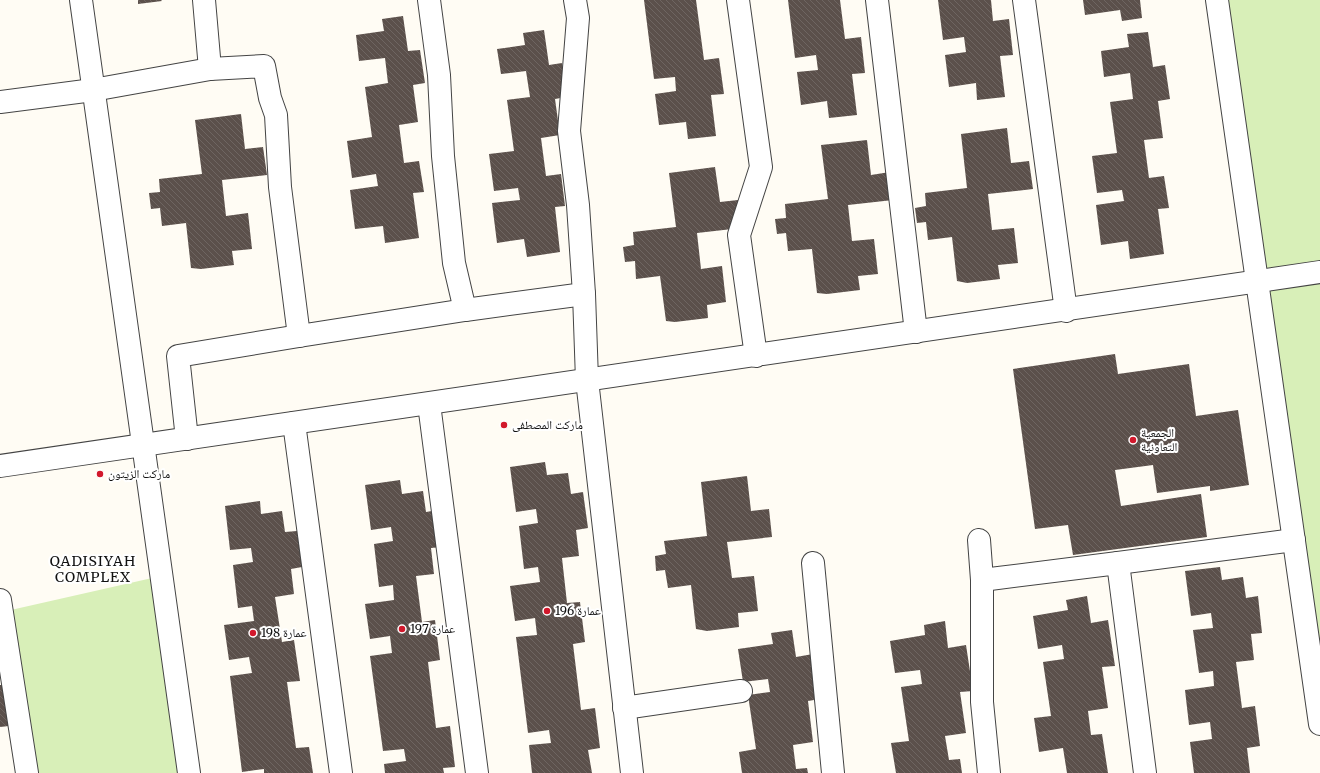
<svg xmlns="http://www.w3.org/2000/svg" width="1320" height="773" viewBox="0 0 1320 773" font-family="Merriweather,'Noto Naskh Arabic',serif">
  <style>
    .grass { fill: #d8efb8 }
    .building { fill: url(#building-back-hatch) }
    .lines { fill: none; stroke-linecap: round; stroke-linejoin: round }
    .street-casing { stroke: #444; stroke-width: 24 }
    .street { stroke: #fff; stroke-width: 22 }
    .poi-dot { fill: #d2182c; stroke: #fff; stroke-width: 1.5 }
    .labels { text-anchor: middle; stroke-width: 4; stroke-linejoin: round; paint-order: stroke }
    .poi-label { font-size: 12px; fill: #111; stroke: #fff; text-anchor: start }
    .quarter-label { font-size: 14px; letter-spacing: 1px; fill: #111; stroke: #fff }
  </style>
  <defs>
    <pattern id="building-back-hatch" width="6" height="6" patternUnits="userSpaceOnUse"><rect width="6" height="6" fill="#5b504b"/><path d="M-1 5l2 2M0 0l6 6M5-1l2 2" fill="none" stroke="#6e6561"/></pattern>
  </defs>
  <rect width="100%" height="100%" fill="#fffcf4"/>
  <!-- grass -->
  <g class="grass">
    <path d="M1218,0H1320V715Z"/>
    <path d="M161,576L189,773H27L2,612Z"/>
  </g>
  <!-- building -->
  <g class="building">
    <path d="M138,0H161L162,1L138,4Z"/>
    <path d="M644,0H696L704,60L719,58L724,94L711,95L716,136L688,139L686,122L659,125L655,94L676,91L675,77L654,79Z"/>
    <path d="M788,0H840L845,39L861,37L865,73L852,74L857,115L829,118L827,101L801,105L797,72L818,70L816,55L795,58Z"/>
    <path d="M938,0H991L993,21L1009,19L1013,55L1000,56L1005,97L977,100L976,83L949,87L945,55L966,52L964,37L943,40Z"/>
    <path d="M1083,0H1140L1142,18L1122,21L1120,10L1085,15Z"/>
    <path d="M403,16L408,51L420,50L425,83L413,85L418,122L399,125L404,163L419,161L424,192L413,193L419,238L385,243L383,226L355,229L350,190L378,186L376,174L352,178L347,141L372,137L365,87L388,83L385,58L359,61L356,35L384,31L382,19Z"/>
    <path d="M544,30L549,65L562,63L566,97L555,99L560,135L541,138L546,176L561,174L565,206L555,207L560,252L527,257L524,239L497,243L492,203L520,200L518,188L494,191L489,154L514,151L507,100L530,97L526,71L501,74L497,49L525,45L523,33Z"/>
    <path d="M1148,32L1153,67L1165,65L1170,99L1158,101L1163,138L1144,140L1149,178L1164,176L1169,208L1158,209L1164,254L1130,259L1128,241L1101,245L1096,205L1124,201L1122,190L1097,193L1092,156L1117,153L1110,102L1133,99L1130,73L1104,77L1101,51L1129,47L1127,34Z"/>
    <path d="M241,114L245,149L263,147L267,175L222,180L226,216L248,213L252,249L232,251L234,265L201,269L191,268L186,223L162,226L160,208L151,209L149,193L160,192L159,179L202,174L195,120Z"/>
    <path d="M1007,128L1011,163L1029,161L1033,189L988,194L992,230L1014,228L1018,263L998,265L1000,279L967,283L957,281L952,237L928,240L926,222L917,223L915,208L926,206L925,193L967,188L961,134Z"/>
    <path d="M867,140L871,175L890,172L893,200L848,205L852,241L874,239L878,274L858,276L860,290L827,294L817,293L812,249L788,251L786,233L777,234L775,219L786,218L785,204L828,199L821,145Z"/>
    <path d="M715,167L720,202L738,200L741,228L697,233L701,269L722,266L726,302L707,305L708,318L675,322L666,321L660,276L636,279L635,261L625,262L623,247L634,245L633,232L676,227L669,173Z"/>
    <path d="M1115,354L1118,374L1189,364L1196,416L1238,410L1249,485L1210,491V486L1157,493L1153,465L1115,470L1121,506L1201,494L1207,537L1073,555L1068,525L1035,529L1013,369Z"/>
    <path d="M545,462L547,475L568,473L571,494L583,492L588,528L576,530L579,556L562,558L567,603L580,602L585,642L573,644L581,710L595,708L600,748L588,750L592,773H532L529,745L551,743L549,730L528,733L516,637L537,635L535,618L515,621L510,586L540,582L538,567L524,569L519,526L538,523L536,509L516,512L510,467Z"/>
    <path d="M747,476L751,511L769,509L772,537L727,542L732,578L754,576L758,611L738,613L739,627L707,631L696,629L691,585L668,588L665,570L656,571L655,556L666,554L664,541L707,536L701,482Z"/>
    <path d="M400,480L402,494L423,491L426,512L438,510L442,547L431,548L434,574L416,576L422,622L435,620L440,660L428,662L436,728L450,726L455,767L443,768L444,773H385L384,764L406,761L404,749L383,751L370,656L392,653L390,636L370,639L365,604L394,600L393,585L379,587L374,544L393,541L391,527L371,530L365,485Z"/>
    <path d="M260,501L261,514L282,511L285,532L297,531L302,567L291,569L294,594L275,597L282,642L294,640L300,681L287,682L296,748L309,747L313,773H264V769L242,772L230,676L252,673L249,657L229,660L224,625L254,621L252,606L238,608L233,565L253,562L251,548L230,550L225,506Z"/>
    <path d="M1220,567L1222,580L1243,577L1246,598L1258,596L1262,633L1251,634L1254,660L1236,662L1242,708L1255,706L1260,746L1247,748L1250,773H1194L1190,742L1212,739L1210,722L1189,725L1185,690L1214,686L1213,671L1199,673L1193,630L1213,628L1211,613L1191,616L1185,571Z"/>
    <path d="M1087,596L1091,623L1108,620L1115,666L1102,667L1108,708L1088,711L1091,735L1102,734L1108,773H1067L1063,748L1039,752L1034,718L1051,716L1043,662L1064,659L1062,645L1038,649L1033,616L1068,610L1066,600Z"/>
    <path d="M945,621L948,648L966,645L973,691L960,692L966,733L945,736L949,760L960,759L962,773H896L891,743L909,741L901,687L922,684L920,670L895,673L890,641L925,635L924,625Z"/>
    <path d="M792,630L796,657L813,654L820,699L808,701L813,742L793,745L796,769L807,768L808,773H742L739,752L756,749L748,695L770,692L768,679L743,682L738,649L773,644L771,633Z"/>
    <path d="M0,685H4L9,726L0,727Z"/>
  </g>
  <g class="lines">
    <!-- street casing -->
    <g class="street-casing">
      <g id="street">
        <path d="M81,0L189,773"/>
        <path d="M204,0L210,69"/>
        <path d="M429,0L439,75L443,156L454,263L465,310L584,294L578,205L569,131L578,18L575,0"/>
        <path d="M738,0L761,167L739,235L756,356"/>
        <path d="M877,0L916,332"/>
        <path d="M1024,0L1066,311"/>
        <path d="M1217,0L1320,724"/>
        <path d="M0,102L93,90L210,69L264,66L270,98L276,115L280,187L299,336L465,310"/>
        <path d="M584,294L587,380L632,773"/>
        <path d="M429,404L477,773"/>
        <path d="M294,423L341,773"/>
        <path d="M187,439L178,356L299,336"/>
        <path d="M0,466L1320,272"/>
        <path d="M979,540L982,580L1118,563L1145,773"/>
        <path d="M813,563L833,773"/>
        <path d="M1118,563L1294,540"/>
        <path d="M982,580V702L989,773"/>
        <path d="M0,600L27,773"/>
        <path d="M624,708L741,691"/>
      </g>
    </g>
    <!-- street -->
    <use href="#street" class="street"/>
  </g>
  <!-- markers -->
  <g class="poi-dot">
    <circle cx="504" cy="425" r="4"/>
    <circle cx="1133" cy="440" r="4"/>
    <circle cx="100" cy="474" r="4"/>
    <circle cx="547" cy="611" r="4"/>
    <circle cx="402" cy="629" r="4"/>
    <circle cx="253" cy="633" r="4"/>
  </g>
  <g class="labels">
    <!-- poi labels -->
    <g class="poi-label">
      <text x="512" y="429">ماركت المصطفى</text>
      <text x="1141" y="437">الجمعية<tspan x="1141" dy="14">التعاونية</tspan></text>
      <text x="108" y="478">ماركت الزيتون</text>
      <text x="555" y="615">عمارة 196</text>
      <text x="410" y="633">عمارة 197</text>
      <text x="261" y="637">عمارة 198</text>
    </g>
    <!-- quarter labels -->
    <g class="quarter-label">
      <text x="93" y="566">QADISIYAH<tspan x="93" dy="16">COMPLEX</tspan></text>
    </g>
  </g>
</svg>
